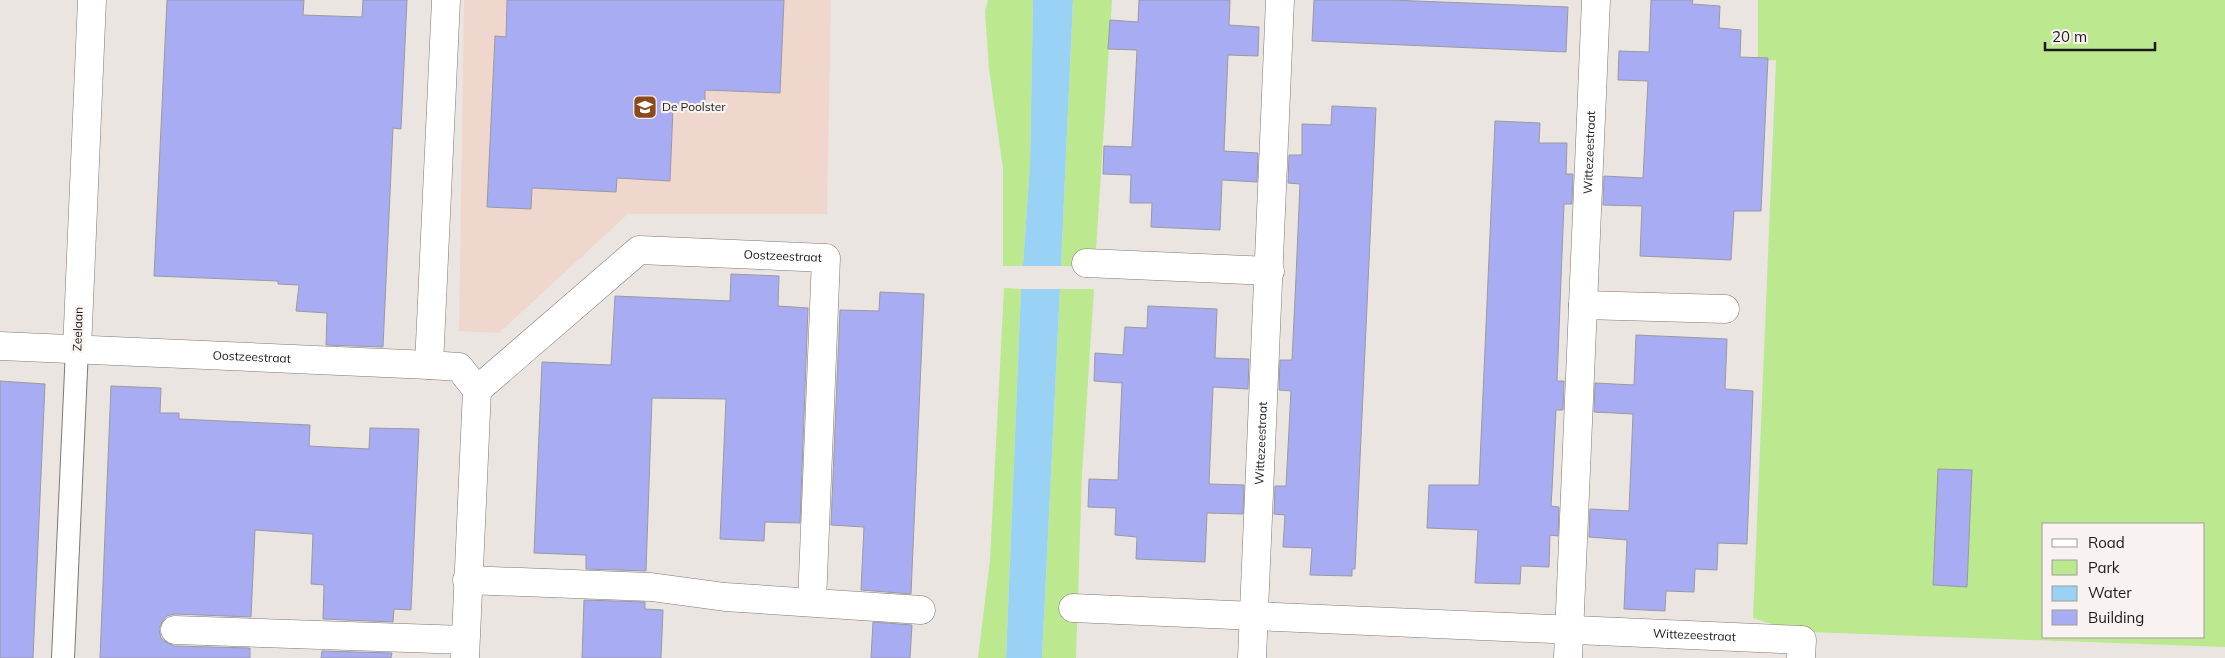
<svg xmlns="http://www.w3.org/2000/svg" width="2225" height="658" viewBox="0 0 2225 658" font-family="Mulish,sans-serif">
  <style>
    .education { fill: #efd7cd }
    .green { fill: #bce990; fill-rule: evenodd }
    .water { fill: #99d2f4 }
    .building { fill: #a7acf3; stroke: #9a9a9f }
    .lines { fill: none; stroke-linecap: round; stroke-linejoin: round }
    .pedestrian-casing { stroke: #7d7876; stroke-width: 24 }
    .minor-casing { stroke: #7d7876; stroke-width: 29 }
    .pedestrian { stroke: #fff; stroke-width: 22 }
    .minor { stroke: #fff; stroke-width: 28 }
    .labels { text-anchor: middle; stroke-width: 4.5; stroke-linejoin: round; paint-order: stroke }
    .poi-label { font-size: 12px; fill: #1c1a19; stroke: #f8f2f0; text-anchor: start }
    .street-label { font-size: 12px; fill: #1c1a19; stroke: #f8f2f0 }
  </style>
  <rect width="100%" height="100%" fill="#ebe5e2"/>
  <!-- education -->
  <path class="education" d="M464,0H831L827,214H628L499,333L459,331Z"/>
  <!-- green -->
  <g class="green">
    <path d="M988,0H1033L1030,164L1023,266H1003V169L989,69L985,11Z"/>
    <path d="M1073,0H1112L1095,267L1061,266Z"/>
    <path d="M1758,0H2225V647L1780,631L1774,625L1753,618L1776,60L1758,61ZM2044,524H2204V637H2044Z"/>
    <path d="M1004,288L1021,289L1006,658H978L990,560Z"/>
    <path d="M1060,289H1094L1082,474L1076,658H1042Z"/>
  </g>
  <!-- water -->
  <g class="water">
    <path d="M1033,0H1073L1061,266H1023L1030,164Z"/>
    <path d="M1021,289H1060L1042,658H1006Z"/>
  </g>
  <!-- building -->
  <g class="building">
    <path d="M167,0H304L303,15L362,17L363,0H407L401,129L393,128L383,347L326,345L327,313L296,311L299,285L278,284V281L154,276Z"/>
    <path d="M507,0H784L780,93L705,90V111L673,109L670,181L617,178L616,192L532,188L531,209L487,207L495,36L506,37Z"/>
    <path d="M1139,0H1230L1229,25L1259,27L1258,56L1228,55L1224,151L1258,153L1257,182L1222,180L1220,230L1151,227L1152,203H1130L1131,175L1103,174L1104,146L1132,147L1137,50L1108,49L1110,20L1138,22Z"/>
    <path d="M1314,0H1391L1568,7L1566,52L1312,41Z"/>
    <path d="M1651,0H1693L1692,4L1720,6L1719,28L1741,30L1740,57L1768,58L1761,211H1734L1731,260L1640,256L1642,206L1603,205L1604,176L1643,178L1648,81L1618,80L1619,51L1649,52Z"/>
    <path d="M1332,106L1376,108L1355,569H1352V576L1310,575L1312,548L1283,547L1285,515L1274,514L1275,486H1286L1291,391L1279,390L1280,360H1292L1296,277L1300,184L1288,183L1289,155H1302V124L1331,125Z"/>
    <path d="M1495,121L1540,123L1539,143H1567L1566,174H1573L1572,204H1564L1557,381H1564L1563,410H1556L1552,490L1551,506L1559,507L1558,536L1550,535L1549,567L1521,566L1520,584L1475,583L1478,530L1427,528L1429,485H1479Z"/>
    <path d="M731,274L779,276L778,306L808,308L800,523L765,522L764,541L720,539L726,399L652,398L646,571L586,569V555L534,553L542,362L611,365L615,296L730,301Z"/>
    <path d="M880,292L924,294L911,594L861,590L864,527L831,525L840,310L879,311Z"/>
    <path d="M1148,306L1217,309L1215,358L1249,359L1248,389L1213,387L1209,484L1244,485L1243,514L1207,513L1205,562L1136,559L1137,537L1115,535L1116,508L1088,507L1089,479L1118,480L1119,453L1122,383L1094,381L1095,353L1123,355L1125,327L1147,328Z"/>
    <path d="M1636,335L1727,339L1725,389L1753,391L1747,544L1718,543L1717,570L1695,569L1694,592L1666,591L1665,611L1624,609L1627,540L1589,537L1590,509L1629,511L1633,414L1594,412L1595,383L1634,385Z"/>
    <path d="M0,381L45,384L33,658H0Z"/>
    <path d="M111,386L161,388L160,413H179V419L310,425L309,446L369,449L370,428L419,429L411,610L394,609L393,622L323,619L324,585L311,584L313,534L255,530L251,617L175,614L167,616L162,622L159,629L161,638L167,643L174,646L250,648V658H100Z"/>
    <path d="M1938,469L1972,470L1967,587L1933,585Z"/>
    <path d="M584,600L645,602V609L663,610L661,658H582Z"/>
    <path d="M873,622L912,625L910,658H871Z"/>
    <path d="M322,651L392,653L391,658H321Z"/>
  </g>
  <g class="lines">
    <!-- pedestrian casing -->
    <g class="pedestrian-casing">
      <path id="pedestrian" d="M63,658L77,349"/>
    </g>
    <!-- minor casing -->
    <g class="minor-casing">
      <g id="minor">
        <path d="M446,0L429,365L459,367L477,390L465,658"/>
        <path d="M1086,263L1270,271"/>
        <path d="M1583,305L1725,309"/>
        <path id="s1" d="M0,346L429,365"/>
        <path d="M77,349L92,0"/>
        <path id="s2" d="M477,390L639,250L826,258L812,602"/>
        <path d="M467,580L651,587L725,597L921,610"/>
        <path id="s3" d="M1073,608L1802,640L1801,658"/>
        <path d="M175,630L465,640"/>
        <path id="s4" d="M1252,658L1280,0"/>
        <path id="s5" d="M1568,658L1596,0"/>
      </g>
    </g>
    <!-- pedestrian -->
    <use href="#pedestrian" class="pedestrian"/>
    <!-- minor -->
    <use href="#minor" class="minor"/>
  </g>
  <!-- icons -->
  <defs>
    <g id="school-square" transform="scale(1.25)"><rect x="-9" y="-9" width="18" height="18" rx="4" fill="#8c491b" stroke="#f8f2f0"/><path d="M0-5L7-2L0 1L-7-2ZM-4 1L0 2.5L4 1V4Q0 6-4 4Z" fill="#fff"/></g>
  </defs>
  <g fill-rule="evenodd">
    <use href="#school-square" x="645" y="107"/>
  </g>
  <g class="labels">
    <!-- poi labels -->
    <g class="poi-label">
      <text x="662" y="111">De Poolster</text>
    </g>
    <!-- street labels -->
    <g class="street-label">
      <text dy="4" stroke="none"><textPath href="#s5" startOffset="506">Wittezeestraat</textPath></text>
      <text dy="4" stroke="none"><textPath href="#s2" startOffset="358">Oostzeestraat</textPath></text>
      <text transform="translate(78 329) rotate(-88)" y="4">Zeelaan</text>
      <text dy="4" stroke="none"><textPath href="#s1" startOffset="252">Oostzeestraat</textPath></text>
      <text dy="4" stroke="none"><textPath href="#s4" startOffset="215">Wittezeestraat</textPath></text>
      <text dy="4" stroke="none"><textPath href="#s3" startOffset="622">Wittezeestraat</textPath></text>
    </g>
  </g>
  <!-- legend -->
  <rect x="2042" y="523" width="162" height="115" fill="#f8f2f0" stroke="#a09c9a"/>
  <rect x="2052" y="539" width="25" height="8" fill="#ffffff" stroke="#a09c9a"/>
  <text x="2088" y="548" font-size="15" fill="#1c1a19">Road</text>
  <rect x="2052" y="560" width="25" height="15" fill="#bce990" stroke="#a09c9a"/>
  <text x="2088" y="573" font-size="15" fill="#1c1a19">Park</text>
  <rect x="2052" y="586" width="25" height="15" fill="#99d2f4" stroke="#a09c9a"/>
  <text x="2088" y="598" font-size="15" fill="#1c1a19">Water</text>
  <rect x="2052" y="610" width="25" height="15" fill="#a7acf3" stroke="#a09c9a"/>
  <text x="2088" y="623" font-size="15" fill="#1c1a19">Building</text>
  <!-- scale -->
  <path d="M2045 42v8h110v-8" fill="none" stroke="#1c1a19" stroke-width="2.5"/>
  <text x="2052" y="42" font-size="15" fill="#1c1a19" stroke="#f8f2f0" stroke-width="4" paint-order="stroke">20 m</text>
</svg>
